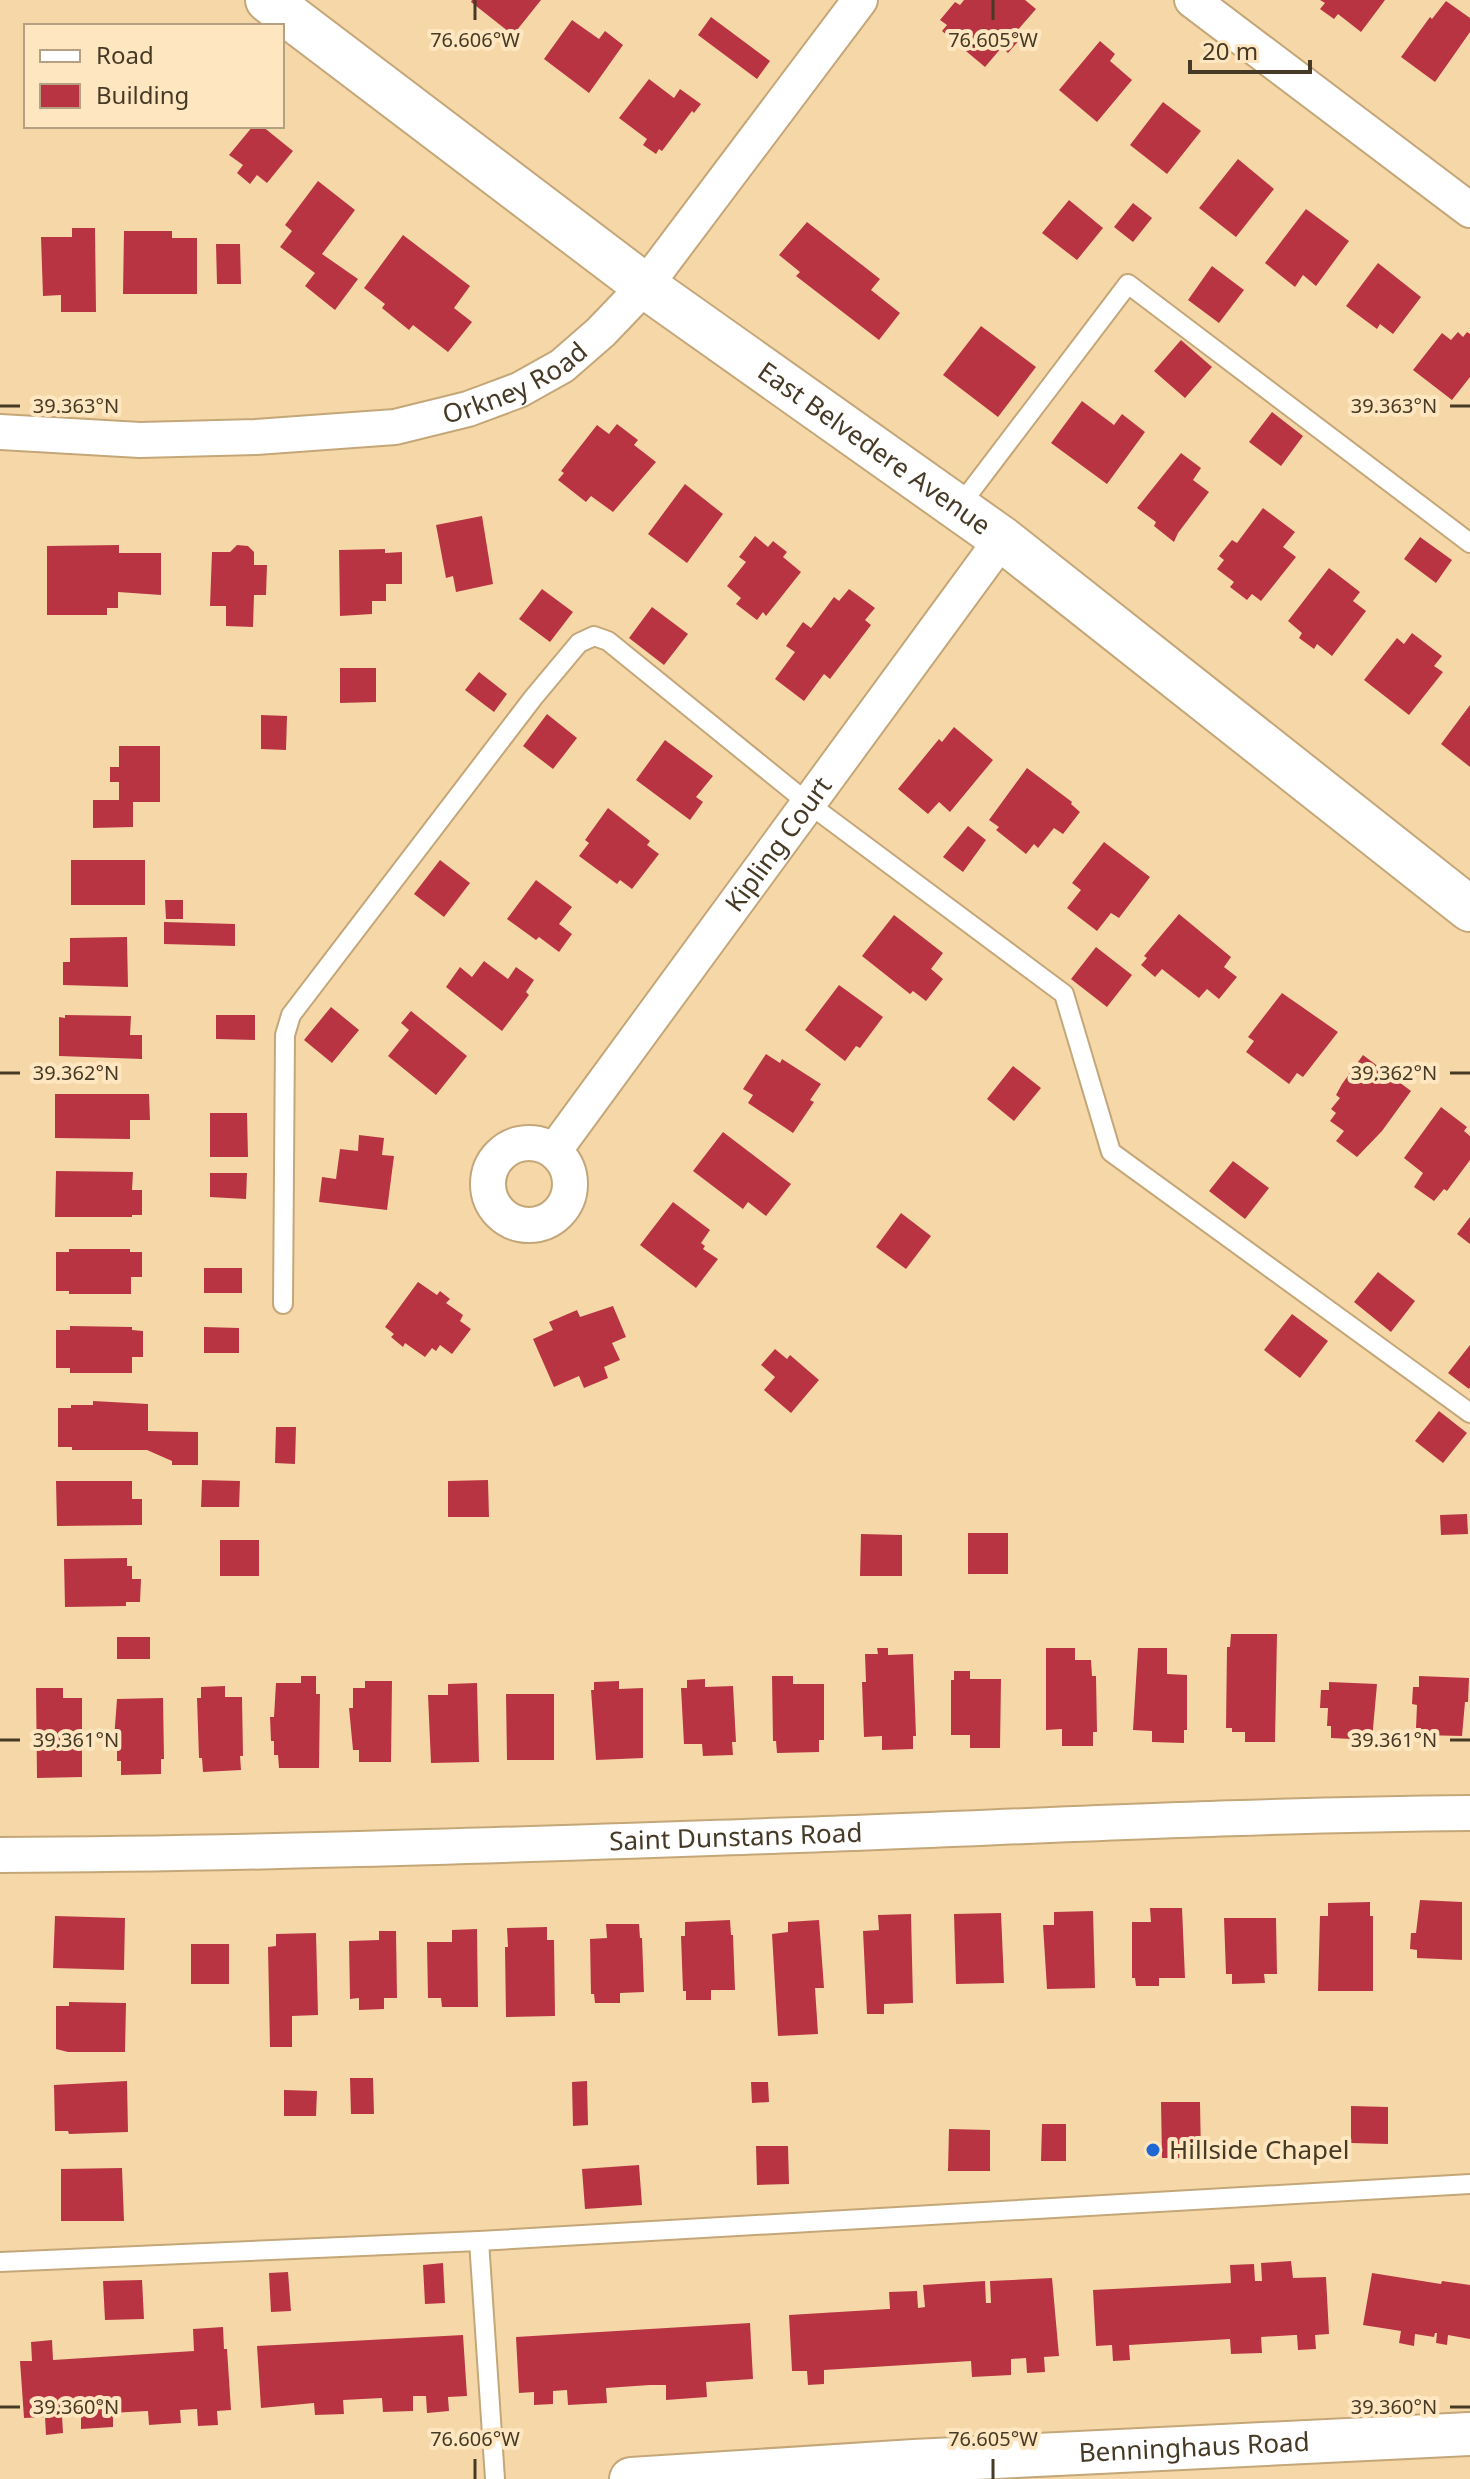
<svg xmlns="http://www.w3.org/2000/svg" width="1470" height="2479" viewBox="0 0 1470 2479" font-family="'Noto Sans',sans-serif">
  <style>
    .building { fill: #b93443 }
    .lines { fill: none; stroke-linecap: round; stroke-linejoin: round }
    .service-casing { stroke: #c4a779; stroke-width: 22 }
    .minor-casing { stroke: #c4a779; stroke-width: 38 }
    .tertiary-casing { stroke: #c4a779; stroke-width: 46 }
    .secondary-casing { stroke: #c4a779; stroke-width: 48 }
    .service { stroke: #fff; stroke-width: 18 }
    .minor { stroke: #fff; stroke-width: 34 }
    .tertiary { stroke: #fff; stroke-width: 42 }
    .secondary { stroke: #fff; stroke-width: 44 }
    .ticks { fill: none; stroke: #463a26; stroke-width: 3 }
    .poi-dot { fill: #1f68d3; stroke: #fee6c0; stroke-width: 3 }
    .labels { text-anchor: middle; stroke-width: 8; stroke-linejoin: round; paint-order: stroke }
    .street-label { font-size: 26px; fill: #463a26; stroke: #fee6c0 }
    .poi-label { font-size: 26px; fill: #463a26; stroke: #fee6c0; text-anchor: start }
    .ticks-label { font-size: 20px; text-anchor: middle; fill: #463a26; stroke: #fee6c0; stroke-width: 8; stroke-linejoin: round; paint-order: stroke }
  </style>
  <rect width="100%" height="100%" fill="#f6d8a8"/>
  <!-- building -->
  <g class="building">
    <path d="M472,0H541L513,35L471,2Z"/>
    <path d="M964,0H1025L1036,9L1016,32L1022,37L1008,53L1002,47L985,67L942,31L947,25L940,20L955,2L960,5Z"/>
    <path d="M1320,0H1385L1361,32L1338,14L1334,19L1320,9L1325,3Z"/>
    <path d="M1446,1L1470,18V32L1435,82L1401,57L1430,17L1432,19Z"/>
    <path d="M711,17L770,61L757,79L698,35Z"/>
    <path d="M572,20L599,39L605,31L623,45L589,93L544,59Z"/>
    <path d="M1100,41L1115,54L1110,61L1132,80L1097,122L1059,90Z"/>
    <path d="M649,79L674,98L680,89L701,104L694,113L692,111L662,151L659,149L656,154L643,145L647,139L619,118Z"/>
    <path d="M1163,102L1201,131L1167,174L1130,145Z"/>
    <path d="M253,126H262L293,151L267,183L257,175L250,184L237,173L243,165L229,155Z"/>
    <path d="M1238,159L1274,189L1236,237L1199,208Z"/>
    <path d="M318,181L355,210L322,254L358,279L335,310L305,286L315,273L280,247L292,231L285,225Z"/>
    <path d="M1069,200L1103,228L1077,260L1042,233Z"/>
    <path d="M1133,203L1152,218L1133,242L1114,227Z"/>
    <path d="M1306,209L1349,241L1316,286L1303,275L1295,287L1265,263Z"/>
    <path d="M807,222L880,279L871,290L900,313L879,340L796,276L800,272L779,255Z"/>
    <path d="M72,228H95L96,312H61V295L43,296L41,237H72Z"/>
    <path d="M124,231H172V238H197V294H123Z"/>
    <path d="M403,235L470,286L454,308L472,322L448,352L413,325L409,330L382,308L385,304L364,288Z"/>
    <path d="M216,244H240L241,284H217Z"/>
    <path d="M1378,263L1421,297L1393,334L1380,324L1377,329L1346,306Z"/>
    <path d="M1212,266L1244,290L1219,323L1188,300Z"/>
    <path d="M981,326L1036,367L998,417L943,375Z"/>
    <path d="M1458,332L1463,337L1467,332L1470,334V377L1452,400L1413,370L1442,333L1451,340Z"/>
    <path d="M1181,340L1212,367L1185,398L1154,371Z"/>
    <path d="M1082,401L1114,425L1122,414L1145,432L1107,484L1051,443Z"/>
    <path d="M1272,412L1303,436L1281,466L1249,442Z"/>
    <path d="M617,424L638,440L634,445L656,462L613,512L591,496L586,502L558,480L564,473L561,471L597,425L609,434Z"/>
    <path d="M1181,453L1201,468L1193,480L1209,492L1178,533L1174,542L1154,526L1156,522L1137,508Z"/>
    <path d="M685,484L723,514L687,563L648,534Z"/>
    <path d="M1263,508L1295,532L1283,547L1296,557L1261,601L1252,594L1247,600L1230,587L1234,582L1217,569L1224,560L1219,556L1232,540L1237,543Z"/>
    <path d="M482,516L493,584L456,592L453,576L446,578L436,525Z"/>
    <path d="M755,536L768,547L773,541L787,552L783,557L801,572L766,616L763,612L757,620L736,604L741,598L727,586L746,562L739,557Z"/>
    <path d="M1420,537L1452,560L1436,583L1404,559Z"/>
    <path d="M119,545V553H161V595L118,592V608H107V615H47V546Z"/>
    <path d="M237,545L248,546L254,552V565H267L266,595H254L253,627L226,626V606H210L212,552H230Z"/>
    <path d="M385,549V553L402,552V584H386V601H372V614L340,616L339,550Z"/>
    <path d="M1329,568L1360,592L1353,601L1366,611L1332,656L1317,644L1314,649L1299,638L1302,633L1288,621Z"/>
    <path d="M542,589L573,612L550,642L519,619Z"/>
    <path d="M849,589L875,608L865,620L871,625L830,679L824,674L804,701L775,679L795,652L786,646L803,622L811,628L834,597L839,601Z"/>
    <path d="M652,607L688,634L664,665L629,638Z"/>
    <path d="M1412,633L1442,656L1434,666L1443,672L1409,715L1364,680L1397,638L1404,644Z"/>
    <path d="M340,668H376V702L340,703Z"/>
    <path d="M479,672L507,694L494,712L465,690Z"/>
    <path d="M1470,705V767L1441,744Z"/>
    <path d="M547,714L577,738L553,769L523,746Z"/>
    <path d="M261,715L287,716L286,750L261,749Z"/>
    <path d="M954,727L993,760L950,812L939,802L928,814L898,789L939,739L942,742Z"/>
    <path d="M665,740L713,776L696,797L703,802L690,820L636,780Z"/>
    <path d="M119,746H160V802H133V827L93,828V800H119V782H110V767H119Z"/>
    <path d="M1027,768L1072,802L1071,804L1080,812L1063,834L1054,828L1038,848L1034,844L1026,854L996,830L999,827L989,820Z"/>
    <path d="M608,808L650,841L647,845L659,854L632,889L620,880L617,884L579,856L589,843L585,840Z"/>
    <path d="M968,826L986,840L963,872L943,857Z"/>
    <path d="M1104,842L1150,877L1119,918L1111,913L1097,931L1067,908L1081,890L1072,883Z"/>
    <rect x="71" y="860" width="74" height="45"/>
    <path d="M440,860L470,883L444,917L414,894Z"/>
    <path d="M536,880L572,907L559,924L572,934L559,952L539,937L536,940L507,919Z"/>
    <path d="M165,900H183V919H166Z"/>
    <path d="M1179,914L1231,957L1224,967L1237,977L1219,999L1207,989L1199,998L1162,969L1155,977L1141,965L1147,958L1144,956Z"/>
    <path d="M894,915L943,953L931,969L943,979L926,1001L913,991L910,994L862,956Z"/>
    <path d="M164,922L235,924V946L164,944Z"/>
    <path d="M127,937L128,987L63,985V962H70V938Z"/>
    <path d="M1096,947L1132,975L1107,1007L1071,979Z"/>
    <path d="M484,961L508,979L516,967L534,980L526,992L529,995L502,1031L446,987L460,967L472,977Z"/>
    <path d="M839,985L883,1017L860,1048L856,1046L845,1061L805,1030Z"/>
    <path d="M1282,993L1338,1032L1303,1077L1297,1073L1289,1084L1246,1052L1254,1041L1248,1037Z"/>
    <path d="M331,1007L359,1030L332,1063L304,1040Z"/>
    <path d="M411,1011L467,1056L436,1095L388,1056L409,1030L401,1023Z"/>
    <path d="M65,1015L131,1016L130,1035H142V1059L59,1056V1017L65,1018Z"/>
    <path d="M216,1015H255V1040L216,1039Z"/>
    <path d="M766,1054L780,1063L782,1059L821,1084L810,1100L814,1102L793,1133L748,1103L753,1095L743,1089Z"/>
    <path d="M1363,1055L1411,1091L1382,1131L1357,1157L1336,1141L1344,1131L1330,1121L1336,1113L1331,1109L1340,1098L1336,1095L1342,1084Z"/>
    <path d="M1013,1066L1041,1088L1014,1121L987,1099Z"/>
    <path d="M55,1094H149L150,1120H130V1139L55,1138Z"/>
    <path d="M1441,1107L1467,1127L1464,1131L1470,1136V1160L1447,1191L1444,1189L1434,1201L1414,1187L1423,1173L1404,1158Z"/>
    <path d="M210,1113H247L248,1157H210Z"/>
    <path d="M723,1132L791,1184L766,1216L748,1202L743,1209L693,1171Z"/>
    <path d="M359,1135L384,1138L382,1155L394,1156L387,1210L319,1202L322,1177L336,1179L340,1149L358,1151Z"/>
    <path d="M1233,1161L1269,1188L1245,1219L1209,1191Z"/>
    <path d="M56,1171L133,1172L132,1190H142V1215H132V1217H55Z"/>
    <path d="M210,1173H247L246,1199L210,1197Z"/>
    <path d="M673,1202L710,1230L701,1243L705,1246L703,1249L718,1259L696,1288L640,1245Z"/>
    <path d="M901,1213L931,1236L906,1269L876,1247Z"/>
    <path d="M1470,1217V1244L1457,1234Z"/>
    <path d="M69,1249H130V1252H142V1277H131V1294H69V1291H56V1252H69Z"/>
    <rect x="204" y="1268" width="38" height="25"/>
    <path d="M1378,1272L1415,1301L1391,1332L1354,1302Z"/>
    <path d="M418,1282L437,1295L440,1291L450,1299L446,1303L463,1315L460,1321L471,1329L452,1354L440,1345L436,1351L432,1348L425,1357L405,1343L403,1347L391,1337L394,1334L385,1327Z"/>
    <path d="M613,1306L626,1337L612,1343L620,1360L604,1367L608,1378L584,1388L579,1376L554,1387L533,1339L553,1330L549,1322L577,1310L580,1317Z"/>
    <path d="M1292,1314L1328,1341L1300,1378L1264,1350Z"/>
    <path d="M70,1326L132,1327V1330L143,1331V1357H132V1373H70V1368H56V1330H70Z"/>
    <path d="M204,1327L239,1328V1353H204Z"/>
    <path d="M1470,1345V1387L1469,1389L1448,1373Z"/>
    <path d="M775,1349L787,1359L790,1355L819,1380L791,1413L764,1390L775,1377L761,1365Z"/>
    <path d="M93,1401L148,1404V1431L198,1432V1465H172V1461L147,1450H72V1447H58V1408H71V1405H93Z"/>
    <path d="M1439,1411L1467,1433L1443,1463L1415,1441Z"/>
    <path d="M276,1427H296L295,1464L275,1463Z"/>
    <path d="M202,1480L240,1481L239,1507H201Z"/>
    <path d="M488,1480L489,1517H448V1481Z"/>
    <path d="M56,1481H132V1499H142V1525L57,1526Z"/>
    <path d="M1467,1514L1468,1534L1441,1535L1440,1515Z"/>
    <rect x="968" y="1533" width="40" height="41"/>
    <path d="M861,1534L902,1535V1576H860Z"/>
    <rect x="220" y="1540" width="39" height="36"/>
    <path d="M127,1558V1566H132V1579H141L140,1602H126V1606L65,1607L64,1559Z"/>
    <path d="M1231,1634H1277L1275,1742H1245V1732H1232V1728H1226L1227,1647H1230Z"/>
    <rect x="117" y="1637" width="33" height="22"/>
    <path d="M877,1648H888V1655L913,1654L916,1736H913V1749L882,1750V1736L864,1737L862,1682H866L865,1654H878Z"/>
    <path d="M1046,1648H1075V1660H1091L1092,1676H1096L1097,1732H1093V1746H1062V1729L1046,1730Z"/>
    <path d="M1138,1648H1167V1674L1187,1675V1730H1184V1743L1152,1742V1731L1133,1730Z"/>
    <path d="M954,1671H970V1679H1001L1000,1748H970V1735H951V1680H954Z"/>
    <path d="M301,1676H316V1694H320L319,1768H279L278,1755H274V1741H271L270,1717H274L276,1683H301Z"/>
    <path d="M772,1676H793V1684H824V1740H819V1752L777,1753L776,1741H773Z"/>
    <path d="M1419,1676L1469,1678L1468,1702H1465L1462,1736L1421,1735V1728H1416L1417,1705L1412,1704L1413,1687H1419Z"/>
    <path d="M705,1679V1687L733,1686L736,1742H732L733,1755L703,1756L702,1744H684L681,1688H687V1680Z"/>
    <path d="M365,1681H392L391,1762H359V1750H353L349,1708H353V1688H365Z"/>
    <path d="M619,1681V1689L643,1688V1758L596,1760L591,1690H594V1682Z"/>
    <path d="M1329,1682L1377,1684L1372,1740L1331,1738V1726H1327L1328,1708H1320L1321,1690H1329Z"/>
    <path d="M477,1683L479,1762L431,1763L428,1695H448V1684Z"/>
    <path d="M225,1686V1697H242L243,1756H240L241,1770L203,1772L202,1758H199L197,1698H201V1687Z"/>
    <path d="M36,1688H63V1698H82V1777L37,1778Z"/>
    <path d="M506,1694H554V1760H507Z"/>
    <path d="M163,1698L164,1759H161V1774L121,1775V1761H117V1739H114L117,1699Z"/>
    <path d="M1420,1900L1462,1902V1960L1417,1958V1950L1410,1949L1411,1933H1416Z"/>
    <path d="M1370,1902V1916H1373V1991H1318L1320,1916H1328V1903Z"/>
    <path d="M1150,1908H1182L1185,1978H1159V1986H1136L1135,1978H1132V1922H1151Z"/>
    <path d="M1093,1911L1095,1988L1047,1989L1043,1925H1054V1912Z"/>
    <path d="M1001,1913L1004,1983L956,1984L954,1914Z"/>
    <path d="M911,1914L913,2003L884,2004V2014H867L863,1931L879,1930L878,1915Z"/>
    <path d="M55,1916L125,1918L124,1970L53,1968Z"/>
    <path d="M1224,1918H1276L1277,1974H1264L1265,1983L1232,1984V1974H1226Z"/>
    <path d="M730,1920L731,1935H733L735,1990H711V2000H686V1991H683L681,1936H685V1922Z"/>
    <path d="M819,1920L824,1988H815L818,2034L778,2036L772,1934L788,1932V1922Z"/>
    <path d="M606,1924H639L640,1938H642L644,1992L620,1993V2003H595L594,1994H591L590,1939L607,1938Z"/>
    <path d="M547,1927V1940H554L555,2016L506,2017L505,1947H508L507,1928Z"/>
    <path d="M477,1929L478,2007H442L441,1998H428L427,1942H452V1930Z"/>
    <path d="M379,1931H396L397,1998H384V2009L359,2010V1998L350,1999L349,1941L379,1940Z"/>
    <path d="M316,1933L318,2015L292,2016V2047H270L268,1947L276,1946V1934Z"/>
    <rect x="191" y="1944" width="38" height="40"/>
    <path d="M69,2002L126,2003L125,2052H68L56,2049V2006H69Z"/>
    <path d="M350,2078H373L374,2114H351Z"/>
    <path d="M127,2081L128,2132L69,2134L68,2131H55L54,2085Z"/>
    <path d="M587,2081L588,2125L573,2126L572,2082Z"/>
    <path d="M751,2082H768L769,2102L752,2103Z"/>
    <path d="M284,2090L317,2091L316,2116H284Z"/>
    <path d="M1161,2102H1200L1201,2158H1162Z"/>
    <path d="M1351,2106L1388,2107V2144L1351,2143Z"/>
    <path d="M1042,2124H1066V2161H1041Z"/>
    <path d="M949,2129L990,2130V2171H948Z"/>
    <path d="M756,2146H788L789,2184L757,2185Z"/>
    <path d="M639,2165L642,2205L585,2209L582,2169Z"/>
    <path d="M122,2168L124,2221H61V2169Z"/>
    <path d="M1291,2261L1293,2278L1326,2277L1329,2334L1315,2335L1316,2349L1298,2350L1297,2335H1295L1261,2337L1262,2353L1231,2354L1230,2339L1129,2345L1130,2360L1113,2361L1112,2345L1096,2346L1093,2290L1231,2283L1230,2265L1254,2264L1255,2281H1262L1261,2263Z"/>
    <path d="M443,2263L445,2303L425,2304L423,2265Z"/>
    <path d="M288,2272L291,2311L271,2312L269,2273Z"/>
    <path d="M1372,2273L1441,2284L1442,2281L1470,2285V2339L1448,2335L1447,2345L1436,2343L1437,2333H1435L1434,2337L1415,2334L1414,2346L1399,2343L1401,2331L1363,2325Z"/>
    <path d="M1052,2278L1059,2356L1044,2357L1045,2372L1027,2373L1026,2358L1011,2359V2375L972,2377L971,2361L824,2370V2384L808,2385L807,2371H792L789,2315L888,2309H890L889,2292L917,2291L918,2308L925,2307L923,2285L985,2281L986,2303H991L990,2281Z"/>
    <path d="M142,2280L144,2319L105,2320L103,2281Z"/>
    <path d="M750,2323L753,2379L706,2382L707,2397L666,2400V2385H650L606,2388L607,2403L586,2404L568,2405L567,2390L553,2391V2404L534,2405V2392L519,2393L516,2337Z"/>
    <path d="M223,2327L224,2349H227L231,2410L217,2411L218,2425L198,2426L197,2409L180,2410L181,2423L163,2424L149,2425L148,2411L128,2412L113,2413V2427L81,2429V2415L62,2416L63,2433L46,2435L45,2417L24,2418L20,2361H32L31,2342L52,2340L53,2360L194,2351L193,2329Z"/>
    <path d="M463,2335L467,2396L448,2397L449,2411L427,2413L426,2396H413V2411L383,2412L382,2398L343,2400L344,2414L315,2415L314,2403L261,2408L257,2346Z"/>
  </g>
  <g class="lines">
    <!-- service casing -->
    <g class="service-casing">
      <g id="service">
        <path d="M958,508L1128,284L1470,543"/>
        <path d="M283,1304L285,1035L291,1015L533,698L579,643L594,636L608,641L809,804L1064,994L1111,1152L1470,1413"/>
        <path d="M479,2241L495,2479"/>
        <path d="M0,2262L479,2241L1470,2184"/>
      </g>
    </g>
    <!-- minor casing -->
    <g class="minor-casing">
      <g id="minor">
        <path d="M1192,0L1470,210"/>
        <path id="s1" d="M0,432L140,440L256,437L395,427L468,409L519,390L562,366L601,332L645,286L860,0"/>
        <circle cx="529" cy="1184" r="41"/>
        <path id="s2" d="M554,1151L1002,539"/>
        <path id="s3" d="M0,1855C266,1854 532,1844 798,1835C1022,1827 1246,1815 1470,1813"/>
      </g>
    </g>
    <!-- tertiary casing -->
    <g class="tertiary-casing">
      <g id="tertiary">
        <path id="s4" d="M631,2479L914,2461L1470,2434"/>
      </g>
    </g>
    <!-- secondary casing -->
    <g class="secondary-casing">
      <g id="secondary">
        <path id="s5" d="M268,0L645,286L1002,539L1470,909"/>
      </g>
    </g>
    <!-- service -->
    <use href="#service" class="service"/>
    <!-- minor -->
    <use href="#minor" class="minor"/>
    <!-- tertiary -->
    <use href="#tertiary" class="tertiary"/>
    <!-- secondary -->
    <use href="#secondary" class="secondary"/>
  </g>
  <!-- ticks -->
  <path class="ticks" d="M475,0V20M993,0V20M0,406H20M1450,406H1470M0,1073H20M1450,1073H1470M0,1740H20M1450,1740H1470M0,2407H20M1450,2407H1470M475,2459V2479M993,2459V2479"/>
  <!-- markers -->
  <circle class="poi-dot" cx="1153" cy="2150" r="8"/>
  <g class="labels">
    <!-- street labels -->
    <g class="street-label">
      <text dy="9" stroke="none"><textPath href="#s1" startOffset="524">Orkney Road</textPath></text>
      <text dy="9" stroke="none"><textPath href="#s5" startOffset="754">East Belvedere Avenue</textPath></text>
      <text dy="9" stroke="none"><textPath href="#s2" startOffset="380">Kipling Court</textPath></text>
      <text dy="9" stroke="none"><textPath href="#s3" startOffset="736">Saint Dunstans Road</textPath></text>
      <text dy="9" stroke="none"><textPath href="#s4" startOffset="564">Benninghaus Road</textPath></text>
    </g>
    <!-- poi labels -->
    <g class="poi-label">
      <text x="1169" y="2159">Hillside Chapel</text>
    </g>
  </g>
  <g class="ticks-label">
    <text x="475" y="47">76.606°W</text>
    <text x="993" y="47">76.605°W</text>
    <text x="76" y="413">39.363°N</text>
    <text x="1394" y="413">39.363°N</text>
    <text x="76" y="1080">39.362°N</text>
    <text x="1394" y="1080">39.362°N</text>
    <text x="76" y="1747">39.361°N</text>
    <text x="1394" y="1747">39.361°N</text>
    <text x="76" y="2414">39.360°N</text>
    <text x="1394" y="2414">39.360°N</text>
    <text x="475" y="2446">76.606°W</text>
    <text x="993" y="2446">76.605°W</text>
  </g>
  <!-- legend -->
  <rect x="24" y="24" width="260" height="104" fill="#fee6c0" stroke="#b4a182" stroke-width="2"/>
  <rect x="40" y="50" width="40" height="12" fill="#ffffff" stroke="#b4a182" stroke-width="2"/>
  <text x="96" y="64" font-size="24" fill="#463a26">Road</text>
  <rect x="40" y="84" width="40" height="24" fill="#b93443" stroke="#b4a182" stroke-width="2"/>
  <text x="96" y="104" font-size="24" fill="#463a26">Building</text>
  <!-- scale -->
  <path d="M1190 60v12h120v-12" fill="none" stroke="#463a26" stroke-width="4"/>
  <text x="1202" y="60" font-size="24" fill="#463a26" stroke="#fee6c0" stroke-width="6" paint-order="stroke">20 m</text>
</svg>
